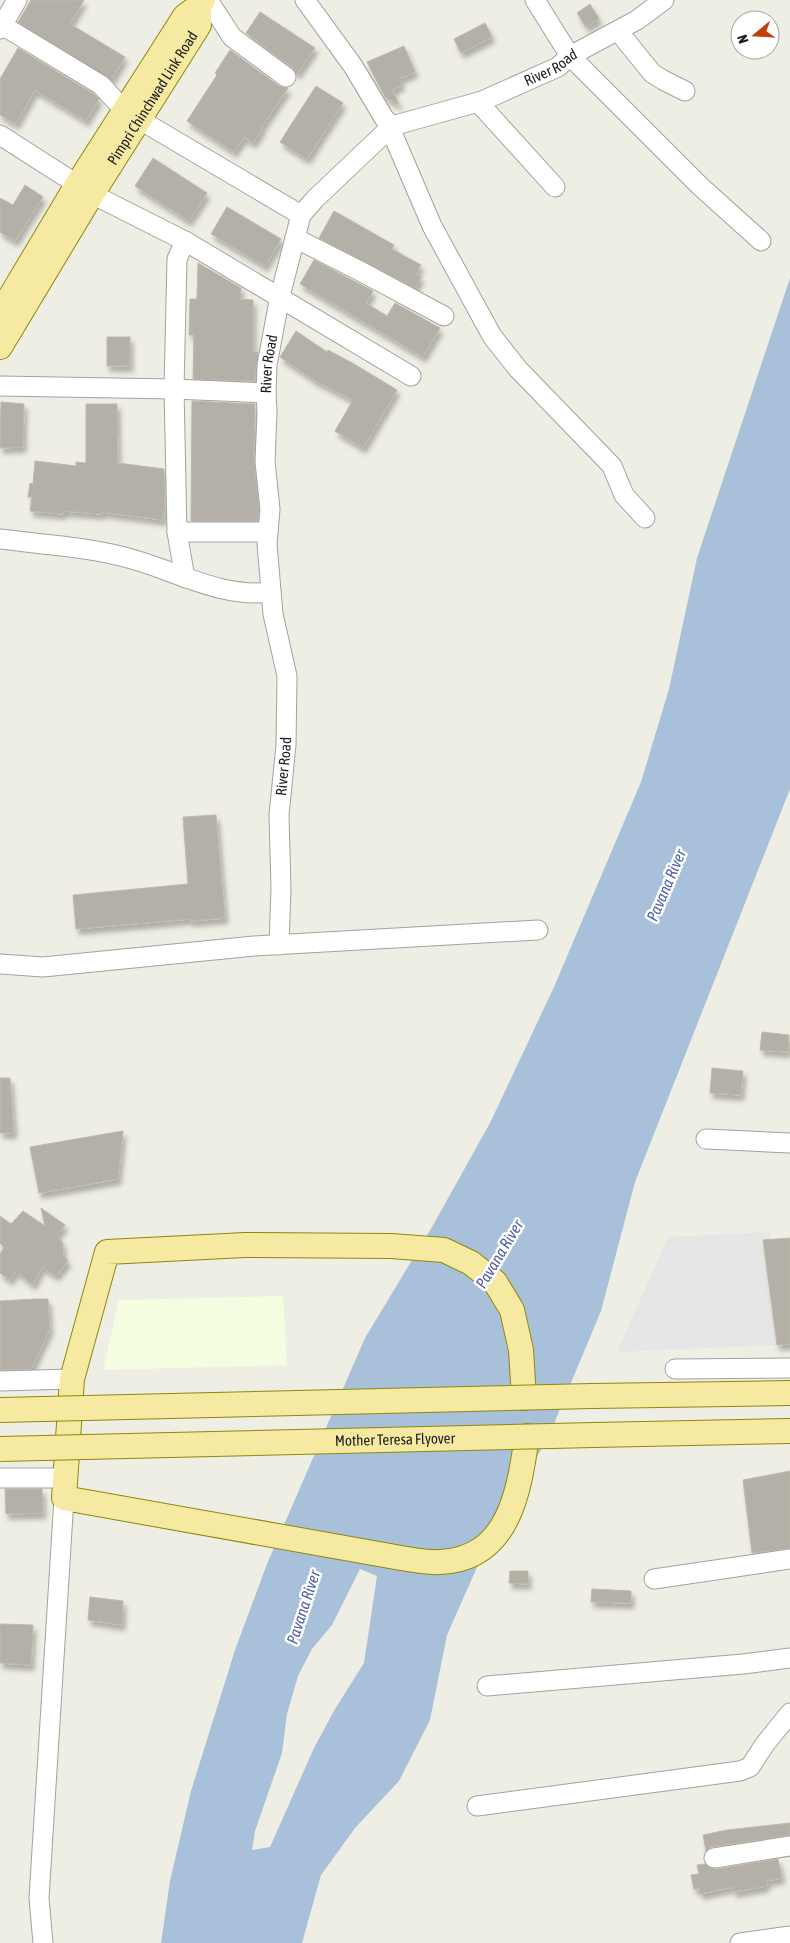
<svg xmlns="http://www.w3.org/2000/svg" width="790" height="1943" viewBox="0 0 790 1943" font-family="'Asap Condensed',sans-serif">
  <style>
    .education { fill: #f4fddf }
    .parking { fill: #e6e6e6 }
    .water { fill: #a8c0d9; fill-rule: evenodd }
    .building { fill: #b4b0a7; stroke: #bfb9a8; filter: url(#shadow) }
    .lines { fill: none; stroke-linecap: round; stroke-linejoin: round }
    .minor-casing { stroke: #a2a2a2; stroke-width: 21 }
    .major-casing { stroke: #8e880a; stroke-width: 26 }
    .minor { stroke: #fff; stroke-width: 19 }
    .major { stroke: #f6e9a2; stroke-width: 24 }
    .major-bridge-casing { stroke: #8e880a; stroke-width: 26; stroke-linecap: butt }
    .major-bridge { stroke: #f6e9a2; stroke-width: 24 }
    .labels { text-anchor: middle; stroke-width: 5; stroke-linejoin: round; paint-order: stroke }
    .street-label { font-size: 15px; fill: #1e1e1e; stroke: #fff }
    .water-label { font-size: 16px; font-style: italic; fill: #5163a7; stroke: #fff }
  </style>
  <defs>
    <filter id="shadow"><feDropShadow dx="3" dy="5.5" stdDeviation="2.5" flood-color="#0004"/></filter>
  </defs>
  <rect width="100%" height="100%" fill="#eeeee5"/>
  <!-- education -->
  <path class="education" d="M283,1296L287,1365L103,1370L119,1300Z"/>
  <!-- parking -->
  <path class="parking" d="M770,1232L776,1345L617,1352L668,1237Z"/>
  <!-- water -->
  <path class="water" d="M790,278V789L635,1182L601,1311L550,1433L482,1556L447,1635L430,1720L399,1781L355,1828L321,1875L302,1943H161L170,1881L191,1791L235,1650L267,1564L365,1338L432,1227L490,1123L554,987L641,782L669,689L697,558ZM360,1569L377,1576L364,1663L335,1709L314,1748L270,1847L252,1850L255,1831L282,1753L287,1714L298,1676L312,1649L332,1625Z"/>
  <!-- building -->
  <g class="building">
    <path d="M31,0H84L70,24L125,57L111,80L18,22Z"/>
    <path d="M590,4L599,19L586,27L577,13Z"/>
    <path d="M260,12L315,48L297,74L293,68L246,33Z"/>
    <path d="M485,23L492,37L461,53L454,39Z"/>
    <path d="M404,46L415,72L399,79L402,85L392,90L399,105L385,97L367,62Z"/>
    <path d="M18,48L94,94L99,99L86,121L35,90L16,124L0,115V79Z"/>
    <path d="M230,50L279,86L288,88L261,128L262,129L253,143L244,137L234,152L187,121L217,75L215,73Z"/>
    <path d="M316,86L343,103L307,159L280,142Z"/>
    <path d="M153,158L207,193L189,221L135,186Z"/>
    <path d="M25,185L43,197L15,241L0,232V198L13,205Z"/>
    <path d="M227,207L281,239L265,266L211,234Z"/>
    <path d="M334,211L394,245L392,249L421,265L416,274L421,277L415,288L319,238Z"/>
    <path d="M314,260L373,291L366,303L387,316L395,303L440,328L423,357L300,284Z"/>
    <path d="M198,263L241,288L240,299L253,300V352H258L255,381L193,379L194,335H189L190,299H197Z"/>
    <path d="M296,331L327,352L328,350L354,364L397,390L363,448L335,431L353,400L316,381L280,357Z"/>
    <rect x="107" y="337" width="23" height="29"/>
    <path d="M192,401L255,404L254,462L259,509L258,521H191Z"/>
    <path d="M1,402L24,404L23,447L0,448Z"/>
    <path d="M86,404H117L118,463L164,469L165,506L163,520L102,512V514L63,511V514L30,511L32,497H28L30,483L33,484L35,461L76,466V462L86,463Z"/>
    <path d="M216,815L225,918L191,921L190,919L76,929L73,895L188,884L183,817Z"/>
    <path d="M762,1032L789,1035L788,1052L760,1050Z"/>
    <path d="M712,1068L743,1071L741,1095L710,1093Z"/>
    <path d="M0,1078H10L14,1133H0Z"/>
    <path d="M123,1131L118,1179L39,1193L30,1147Z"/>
    <path d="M41,1208L65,1225L57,1235L63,1244V1255L68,1261L56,1276L42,1267L33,1285L16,1271L10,1280L0,1273V1254L4,1247L0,1243V1216L11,1224L23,1211L45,1226Z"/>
    <path d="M790,1238V1344L777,1345L763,1240Z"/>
    <path d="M36,1299H48L50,1329L31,1369L0,1370V1301Z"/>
    <path d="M790,1471V1548L752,1553L743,1480Z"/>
    <path d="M5,1489H42L43,1513L6,1514Z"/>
    <path d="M510,1571H528V1584L509,1583Z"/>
    <path d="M592,1589L631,1591V1603L591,1602Z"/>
    <path d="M90,1597L123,1601L122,1625L88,1620Z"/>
    <path d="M0,1624L33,1625L31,1665L0,1663Z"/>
    <path d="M790,1823V1835L712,1847L706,1851L703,1835L727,1830Z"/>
    <path d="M778,1859L782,1878L766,1881L767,1886L734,1892L733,1887L700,1894L699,1888L694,1889L691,1875L699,1874L697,1865L705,1864L710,1868L716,1869Z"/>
  </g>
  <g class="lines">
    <!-- minor casing -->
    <g class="minor-casing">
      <g id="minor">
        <path d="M208,0L232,37L286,77"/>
        <path d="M305,0L353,66L384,118L392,126"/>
        <path d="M535,0L570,56L700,186L761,241"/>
        <path d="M2,25L101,85L125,111L301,215"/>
        <path d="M0,29L17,0"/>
        <path d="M618,31L652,73L663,80L685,91"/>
        <path d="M478,102L555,187"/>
        <path d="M390,128L432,226L492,336L518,369L612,466L624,495L645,518"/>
        <path d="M0,135L92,194L185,241L411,376"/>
        <path d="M295,238L360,271L444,316"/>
        <path d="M0,386L174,389L266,393"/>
        <path d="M177,532H268"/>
        <path d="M0,539C45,545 92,547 135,560C180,573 223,598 271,592"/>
        <path d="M185,578L177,532L174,389L177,259L185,241"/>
        <path id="s1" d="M279,945L281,889L279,815L286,745L287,676L273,614L267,544L270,509L265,462L267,413L266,393L267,365L280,296L301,215L315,199L392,126L482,101L558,67L570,56L637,20L664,0"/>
        <path d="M0,964L43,967L254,946L538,930"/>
        <path d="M706,1139L790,1143"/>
        <path d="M675,1369L790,1368"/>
        <path d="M0,1381L72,1379"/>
        <path d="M0,1478H65"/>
        <path d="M654,1579L790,1559"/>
        <path d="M487,1686L743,1664L790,1658"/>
        <path d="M477,1806L740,1771L750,1767L765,1744L790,1713"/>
        <path d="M714,1858L790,1846"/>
        <path d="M43,1943L39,1898L64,1498"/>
        <path d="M740,1943L790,1936"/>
      </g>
    </g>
    <!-- major casing -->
    <g class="major-casing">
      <g id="major">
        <path d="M0,314L77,185L185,16L199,6"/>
        <path id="s2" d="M0,347L92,194L199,25V6L203,0"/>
        <path d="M592,1396L790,1393"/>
        <path d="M524,1398L521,1350L512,1310L495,1282L471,1263L444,1250L391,1246L245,1245L107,1252L72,1379L64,1498L401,1558C414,1560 427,1563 440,1562C509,1559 519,1492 527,1436"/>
        <path d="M594,1435L790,1431"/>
      </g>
    </g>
    <!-- minor -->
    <use href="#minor" class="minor"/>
    <!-- major -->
    <use href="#major" class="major"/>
    <!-- major-bridge casing -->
    <g class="major-bridge-casing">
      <g id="major-bridge">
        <path d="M0,1410L592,1396"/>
        <path id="s3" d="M0,1449L594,1435"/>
      </g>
    </g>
    <!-- major-bridge -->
    <use href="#major-bridge" class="major-bridge"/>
  </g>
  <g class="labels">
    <!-- street labels -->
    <g class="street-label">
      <text dy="5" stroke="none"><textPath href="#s1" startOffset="1034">River Road</textPath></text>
      <text dy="5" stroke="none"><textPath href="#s2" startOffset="292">Pimpri Chinchwad Link Road</textPath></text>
      <text dy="5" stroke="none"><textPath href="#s1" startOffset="584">River Road</textPath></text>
      <text dy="5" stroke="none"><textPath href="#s1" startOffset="179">River Road</textPath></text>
      <text dy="5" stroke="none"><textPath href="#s3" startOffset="395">Mother Teresa Flyover</textPath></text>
    </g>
    <!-- water labels -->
    <g class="water-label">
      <text transform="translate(666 885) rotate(-67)" y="6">Pavana River</text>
      <text transform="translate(499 1254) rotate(-59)" y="6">Pavana River</text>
      <text transform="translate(303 1607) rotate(-72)" y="6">Pavana River</text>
    </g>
  </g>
  <!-- north arrow -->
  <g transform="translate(755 35) rotate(252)"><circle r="24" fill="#ffffff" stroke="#a5a5a5"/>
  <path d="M0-4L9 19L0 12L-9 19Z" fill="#bf400d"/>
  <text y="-8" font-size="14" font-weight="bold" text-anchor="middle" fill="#1e1e1e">N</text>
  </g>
</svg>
